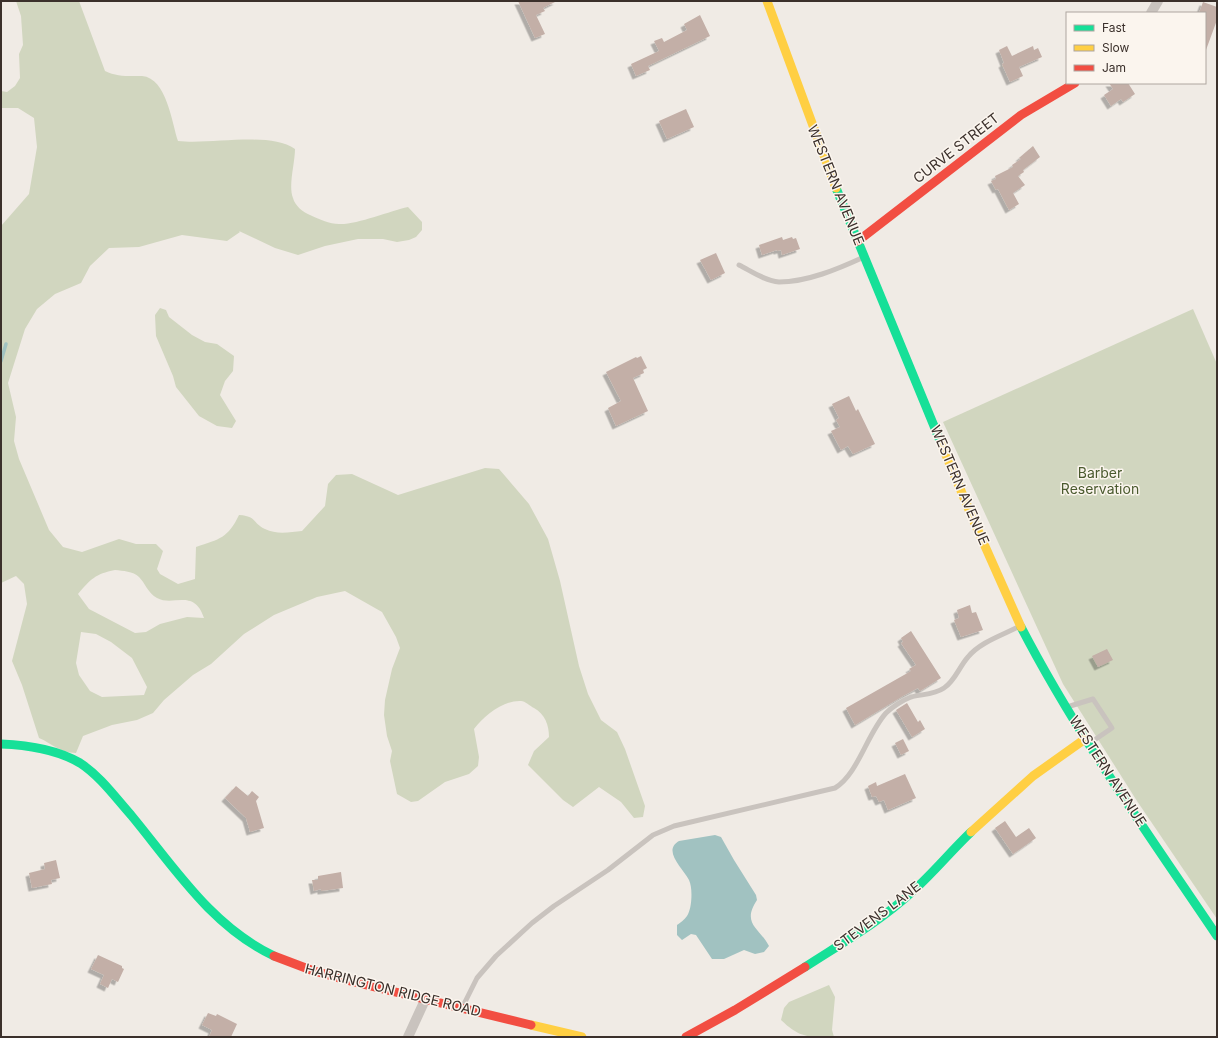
<svg xmlns="http://www.w3.org/2000/svg" width="1218" height="1038" viewBox="0 0 1218 1038" font-family="Inter,sans-serif">
  <style>
    .green { fill: #d1d6bf; fill-rule: evenodd }
    .water { fill: #a1c2c1 }
    .lines { fill: none; stroke-linecap: round; stroke-linejoin: round }
    .stream { stroke: #a1c2c1; stroke-width: 3.5 }
    .building { fill: #c3afa7; filter: url(#shadow) }
    .lane { stroke: #c9c3be; stroke-width: 5 }
    .street { stroke: #c9c3be; stroke-width: 10 }
    .fast { stroke: #16e098; stroke-width: 9 }
    .slow { stroke: #ffcf43; stroke-width: 9 }
    .jam { stroke: #f24e42; stroke-width: 9 }
    .labels { text-anchor: middle; stroke-width: 3; stroke-linejoin: round; paint-order: stroke }
    .street-label { font-size: 14px; fill: #3b302b; stroke: #fbf5ee }
    .park-label { font-size: 14px; fill: #4a5a2e; stroke: #fbf5ee }
  </style>
  <defs>
    <filter id="shadow"><feDropShadow dx="-3.5" dy="3.5" stdDeviation="0" flood-color="#0004"/></filter>
  </defs>
  <rect width="100%" height="100%" fill="#f0ebe5"/>
  <!-- green -->
  <g class="green">
    <path d="M16,1H79L105,71C117,77 129,76 142,76C167,78 172,124 178,141C211,145 269,131 295,149C295,163 288,186 293,198C295,206 303,212 310,215C318,219 330,224 339,224C356,225 390,211 408,207L422,222V230L416,237L409,240L397,242L383,239H358L325,246L298,255L275,248L239,231L240,232L227,241L182,235L139,247L109,248L90,266L81,283L55,294L37,309L25,329L8,383L16,417L14,441L19,459L49,530L63,547L82,552L119,539L136,544H156L163,551L157,569L160,574L178,584L195,579L196,547C220,539 228,538 239,515C257,516 252,523 265,529C277,535 290,532 302,531L325,506L328,484L336,475L352,474L398,495L485,468L499,469L529,504L548,539L560,581L579,666L588,694L601,720L617,732L625,749L645,806L643,817L634,818L621,802L599,787L573,807L563,800L528,765L534,751L549,737C549,725 545,714 534,708C530,706 525,701 521,701C503,700 484,716 474,729L479,757L478,766L469,774L445,782L418,801L411,802L397,794L390,761L392,751L387,736L384,715L385,700L392,669L400,648L396,637L382,612L345,591L317,597L274,615L244,634L211,664L193,675L164,700L153,713L137,720L112,725L83,736L76,753C60,753 53,744 39,738L22,685L12,661L27,604L24,584L16,576L1,583V226L29,194L37,147L34,118L18,108H1V91L7,92L15,86L20,78L19,54L23,45L21,16ZM115,570C123,571 133,571 139,577C145,583 148,593 157,598C173,607 194,588 204,618L187,617L160,624L146,632L135,633L89,609L78,594C91,579 95,574 115,570ZM81,632L96,634L111,642L132,658L147,687L144,695L102,697L90,691L79,675L76,663Z"/>
    <path d="M160,308L166,310L169,317L192,335L205,342L217,344L234,356L233,371L225,381L220,395L236,421L232,428L217,426L199,416L176,387L173,376L156,336L155,315Z"/>
    <path d="M1193,309L1217,364V919L1137,801L1063,684L943,422Z"/>
    <path d="M829,985L835,997L832,1030L834,1037C807,1037 800,1038 781,1020L784,1008L789,1002Z"/>
  </g>
  <!-- water -->
  <path class="water" d="M715,835L721,837L734,860L756,895L757,900C741,924 760,928 769,946L764,952L755,954L744,950L724,959H712L696,935L691,934L682,940L677,935V925C681,922 684,920 687,916C692,909 693,888 689,880C683,868 662,851 679,841Z"/>
  <g class="lines">
    <!-- stream -->
    <path class="stream" d="M1,361L6,344"/>
  </g>
  <!-- building -->
  <g class="building">
    <path d="M518,1H557L543,8L545,11L536,15L545,34L535,38Z"/>
    <path d="M1203,2L1217,7V20L1206,50L1205,13H1199Z"/>
    <path d="M700,15L710,36L648,66L650,70L636,76L631,64L659,51L654,41L662,38L664,42L687,30L684,24Z"/>
    <path d="M1007,46L1012,56L1033,46L1034,50L1038,48L1042,57L1019,67L1023,76L1010,82L1002,64L1004,63L999,50Z"/>
    <path d="M1109,83H1128L1135,94L1123,102L1121,99L1111,106L1104,95L1113,89Z"/>
    <path d="M686,109L694,127L667,139L659,121Z"/>
    <path d="M1033,146L1040,157L1023,170L1024,172L1018,176L1025,185L1013,193L1019,204L1009,210L998,189L996,190L991,181L996,179L995,176L1013,167L1012,165L1021,159L1019,158Z"/>
    <path d="M782,237L783,240L792,237L793,239L796,238L800,249L782,255L781,250L777,251V250L762,255L759,245Z"/>
    <path d="M716,253L725,273L711,280L700,260Z"/>
    <path d="M641,356L647,368L643,370L644,373L633,378L648,411L616,426L608,408L621,401L606,372L636,357L637,358Z"/>
    <path d="M849,396L856,411L858,409L875,444L853,454L848,446L841,450L831,431L840,427L836,420L839,418L832,404Z"/>
    <path d="M970,605L972,613L976,612L983,630L961,637L954,620L959,618L957,610Z"/>
    <path d="M911,631L941,678L920,691L918,688L903,696L855,725L846,708L911,671L909,669L916,665L901,643L903,642L901,638Z"/>
    <path d="M1107,649L1113,660L1098,667L1092,656Z"/>
    <path d="M907,703L918,722L920,720L925,729L912,737L896,710Z"/>
    <path d="M903,739L909,751L901,755L895,743Z"/>
    <path d="M905,774L916,798L888,810L884,800L879,802L876,796L872,797L868,786L876,782L877,786Z"/>
    <path d="M236,786L248,796L252,791L259,797L256,801L264,828L250,832L246,818L225,798Z"/>
    <path d="M1005,821L1016,837L1029,828L1036,838L1013,854L995,828Z"/>
    <path d="M56,860L60,878L51,880L52,884L32,888L29,873L45,869L44,863Z"/>
    <path d="M341,872L343,888L321,891V889L314,891L312,880H318V876Z"/>
    <path d="M98,955L122,966V968L124,969L118,982L112,979L108,988L100,984L104,975L91,969Z"/>
    <path d="M208,1013L216,1016L217,1014L237,1024L231,1037H209L212,1030L202,1025Z"/>
  </g>
  <g class="lines">
    <!-- lane -->
    <g class="lane">
      <path d="M739,265C751,271 765,281 779,282C807,282 838,269 864,257"/>
      <path d="M1067,707L1093,699L1112,728L1090,743"/>
      <path d="M462,1008L477,978L496,956L532,923L554,906L608,870L653,835L674,826L835,788C858,774 867,734 886,713C892,707 903,700 911,697C922,694 934,695 944,688C955,681 959,667 968,657C980,642 1003,635 1020,626"/>
    </g>
    <!-- street -->
    <g class="street">
      <path d="M1151,13L1158,1"/>
      <path d="M408,1037L425,1000"/>
    </g>
    <!-- fast -->
    <g class="fast">
      <path d="M836,188L941,443"/>
      <path d="M1021,627C1077,735 1149,835 1217,936"/>
      <path d="M1,744C28,745 56,749 80,763C100,776 115,797 131,815C174,867 211,926 274,956"/>
      <path d="M805,967C842,943 881,921 913,891C934,872 951,851 971,832"/>
    </g>
    <!-- slow -->
    <g class="slow">
      <path d="M767,1L836,188"/>
      <path d="M941,443L972,517L1021,627"/>
      <path d="M971,832L1033,776L1085,739"/>
      <path d="M531,1025L582,1037"/>
    </g>
    <!-- jam -->
    <g class="jam">
      <path d="M858,241L1021,115L1075,83"/>
      <path d="M274,956L311,970L346,980L531,1025"/>
      <path d="M686,1037L735,1010L805,967"/>
    </g>
  </g>
  <g class="labels">
    <!-- street labels -->
    <g class="street-label">
      <text transform="translate(956 148) rotate(-38)" y="5">CURVE STREET</text>
      <text transform="translate(836 185) rotate(68)" y="5">WESTERN AVENUE</text>
      <text transform="translate(960 485) rotate(67)" y="5">WESTERN AVENUE</text>
      <text transform="translate(1108 771) rotate(57)" y="5">WESTERN AVENUE</text>
      <text transform="translate(877 916) rotate(-37)" y="5">STEVENS LANE</text>
      <text transform="translate(393 990) rotate(14)" y="5">HARRINGTON RIDGE ROAD</text>
    </g>
    <!-- park labels -->
    <g class="park-label">
      <text x="1100" y="478">Barber<tspan x="1100" dy="16">Reservation</tspan></text>
    </g>
  </g>
  <!-- border -->
  <rect width="1218" height="1038" fill="none" stroke="#3b302b" stroke-width="4"/>
  <!-- legend -->
  <rect x="1066" y="12" width="140" height="72" fill="#fbf5ee" stroke="#aea6a0"/>
  <rect x="1074" y="25" width="20" height="6" fill="#16e098" stroke="#aea6a0"/>
  <text x="1102" y="32" font-size="12" fill="#3b302b">Fast</text>
  <rect x="1074" y="45" width="20" height="6" fill="#ffcf43" stroke="#aea6a0"/>
  <text x="1102" y="52" font-size="12" fill="#3b302b">Slow</text>
  <rect x="1074" y="65" width="20" height="6" fill="#f24e42" stroke="#aea6a0"/>
  <text x="1102" y="72" font-size="12" fill="#3b302b">Jam</text>
</svg>
